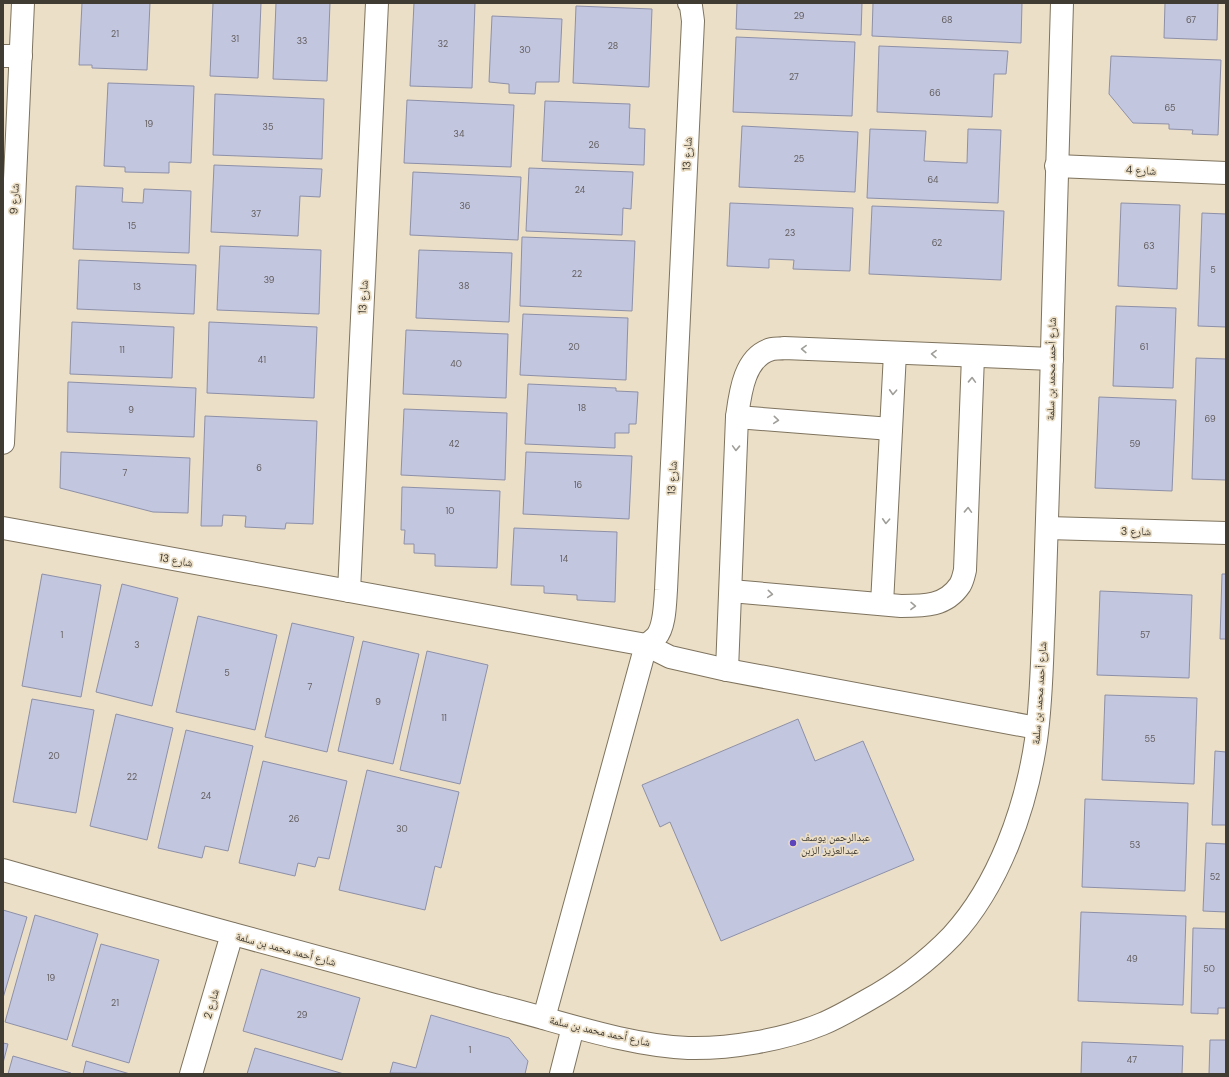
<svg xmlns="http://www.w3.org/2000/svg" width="1229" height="1077" viewBox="0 0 1229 1077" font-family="'DM Sans','Noto Naskh Arabic',sans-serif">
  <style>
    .building { fill: #c3c6df; stroke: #8d90a8 }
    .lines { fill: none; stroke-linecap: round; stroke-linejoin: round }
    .minor-casing { stroke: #7e735e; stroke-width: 24 }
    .minor { stroke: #fff; stroke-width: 22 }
    .oneway { stroke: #a09e99 }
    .poi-dot { fill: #5d44bd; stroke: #ecdfc7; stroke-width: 1.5 }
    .labels { text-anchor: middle; stroke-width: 3.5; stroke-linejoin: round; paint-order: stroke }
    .number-label { font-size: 9px; fill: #625e5e }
    .street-label { font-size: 11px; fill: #413c33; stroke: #ecdfc7 }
    .poi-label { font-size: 11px; fill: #413c33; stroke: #ecdfc7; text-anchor: start }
  </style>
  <rect width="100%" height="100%" fill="#ecdfc7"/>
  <!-- building -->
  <g class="building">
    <path d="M82,3H150L147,70L92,68V65H79Z"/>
    <path d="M213,3H261L258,78L210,76Z"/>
    <path d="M276,3H330L327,81L273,79Z"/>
    <path d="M414,3H475L472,88L410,86Z"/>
    <path d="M737,3H862L861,35L736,29Z"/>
    <path d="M873,3H1022L1021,43L872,36Z"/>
    <path d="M1165,3H1218L1217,40L1164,38Z"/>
    <path d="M576,6L652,9L649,87L573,83Z"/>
    <path d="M492,16L562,19L559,82H536L535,94L509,93V84L489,82Z"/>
    <path d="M736,37L855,42L852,116L733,112Z"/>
    <path d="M879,46L1008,51L1006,74H994L992,117L877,112Z"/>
    <path d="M1111,56L1221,60L1218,135L1192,134L1193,130L1169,129V124L1133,123L1109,94Z"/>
    <path d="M108,83L194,86L191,163L169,162V173L125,172V167L104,166Z"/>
    <path d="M215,94L324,99L322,159L213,155Z"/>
    <path d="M407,100L514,105L511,167L404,163Z"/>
    <path d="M545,101L630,104L629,128L645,129L644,165L542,161Z"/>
    <path d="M742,126L858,132L855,192L739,187Z"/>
    <path d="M870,129L926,131L924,161L967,163L968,129L1001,130L998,203L867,198Z"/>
    <path d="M214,165L322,169L320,197L300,196L298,236L211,232Z"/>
    <path d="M529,168L633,172L631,209L623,208L622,235L526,231Z"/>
    <path d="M413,172L521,177L518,240L410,235Z"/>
    <path d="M76,186L123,188L122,202L143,203L144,189L191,191L189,253L73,249Z"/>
    <path d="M730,203L853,208L850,271L793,269L794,260L769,259V268L727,266Z"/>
    <path d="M1121,203L1180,205L1177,289L1118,286Z"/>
    <path d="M872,206L1004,211L1001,280L869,274Z"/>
    <path d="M1202,213L1226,214V327L1198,326Z"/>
    <path d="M522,237L635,241L632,311L520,306Z"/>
    <path d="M220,246L321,250L319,314L217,310Z"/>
    <path d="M419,250L512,253L509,322L416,318Z"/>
    <path d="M79,260L196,265L194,314L77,309Z"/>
    <path d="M1116,306L1176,308L1173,388L1113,386Z"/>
    <path d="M523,314L628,318L626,380L520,375Z"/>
    <path d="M72,322L174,327L172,378L70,374Z"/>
    <path d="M209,322L317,327L314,398L207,393Z"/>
    <path d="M406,330L508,334L506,398L403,394Z"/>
    <path d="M1196,358L1226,359V480L1192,479Z"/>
    <path d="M68,382L196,388L194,437L67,432Z"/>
    <path d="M528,384L616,388V391L638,392L636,424H629V433H615V448L525,444Z"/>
    <path d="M1099,397L1176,400L1172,491L1095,488Z"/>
    <path d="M404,409L507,413L505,480L401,475Z"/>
    <path d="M205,416L317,421L313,524L286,523L285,529L245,527L246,516L223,515L222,526H201Z"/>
    <path d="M61,452L190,458L188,513L153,512L60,488Z"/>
    <path d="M526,452L632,456L629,519L523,514Z"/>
    <path d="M402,487L500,491L497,568L435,566V554L414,553V544H404L405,530H401Z"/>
    <path d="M514,528L617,532L615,602L577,600V595L544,593V586L511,585Z"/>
    <path d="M42,574L101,585L81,697L22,686Z"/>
    <path d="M1222,574H1226V639H1220Z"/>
    <path d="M122,584L178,598L152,706L96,692Z"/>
    <path d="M1100,591L1192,595L1189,678L1097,675Z"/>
    <path d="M198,616L277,635L255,730L176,712Z"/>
    <path d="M292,623L354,637L327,752L265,737Z"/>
    <path d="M363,641L419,654L393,764L338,751Z"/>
    <path d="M427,651L488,665L460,784L400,770Z"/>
    <path d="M1105,695L1197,698L1194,784L1102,780Z"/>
    <path d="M32,699L94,710L76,813L13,802Z"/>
    <path d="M116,714L173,728L147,840L90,826Z"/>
    <path d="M798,719L815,761L863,741L914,860L721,941L670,822L660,827L642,785Z"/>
    <path d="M186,730L253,746L228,851L205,846L202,858L158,848Z"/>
    <path d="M1215,751L1226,752V825H1212Z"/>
    <path d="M263,761L347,781L329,859L318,857L315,867L298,863L295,876L239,863Z"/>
    <path d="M367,770L459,792L441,868L435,866L425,910L339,890Z"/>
    <path d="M1085,799L1188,803L1185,891L1082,887Z"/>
    <path d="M1206,843L1226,844V912L1203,911Z"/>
    <path d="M3,910L27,917L3,998Z"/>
    <path d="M1081,912L1186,916L1183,1005L1078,1001Z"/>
    <path d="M35,915L98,934L67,1040L5,1022Z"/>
    <path d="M1193,928L1226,929V1008H1218V1014L1191,1013Z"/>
    <path d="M101,944L159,960L129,1063L72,1046Z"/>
    <path d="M261,969L360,998L342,1060L243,1031Z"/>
    <path d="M431,1015L509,1038L528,1061L525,1074L390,1073L393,1062L416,1068Z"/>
    <path d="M1210,1040H1226V1074H1209Z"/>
    <path d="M1082,1042L1183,1046L1182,1074H1081Z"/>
    <path d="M3,1043L8,1044L3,1063Z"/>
    <path d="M255,1048L344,1074H247Z"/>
    <path d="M13,1056L71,1073V1074H8Z"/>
    <path d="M86,1061L130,1074H83Z"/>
  </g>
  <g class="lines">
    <!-- minor casing -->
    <g class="minor-casing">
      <g id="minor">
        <path d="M3,56H21"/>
        <path d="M1056,166L1226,173"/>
        <path d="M737,417L891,429"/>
        <path d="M3,443L23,3"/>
        <path d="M3,528L646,645L670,657L727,670L1037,728"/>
        <path d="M1047,528L1226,533"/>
        <path d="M349,591L377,3"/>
        <path d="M731,591L901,606C925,606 946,606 960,585C963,580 964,574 965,570L973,356"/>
        <path d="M882,604L895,353"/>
        <path d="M646,645C649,643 653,640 656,637C665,627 665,603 666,590L693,21L691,6L689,3"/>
        <path d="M727,670L737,417C740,394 744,356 772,349C776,348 780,349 784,348L1052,359"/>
        <path d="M3,870C154,913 306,954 458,995C486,1003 515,1010 543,1018C589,1031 640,1046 688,1048C730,1049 783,1040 822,1024C837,1018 852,1009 866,1001C897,984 927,962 952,936C999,885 1026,808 1036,740C1042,698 1042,655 1044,612C1046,550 1048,488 1050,426C1054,285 1057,144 1062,3"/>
        <path d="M544,1018L646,645"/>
        <path d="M191,1074L232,934"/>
        <path d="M561,1074L573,1027"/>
      </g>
    </g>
    <!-- minor -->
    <use href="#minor" class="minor"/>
  </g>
  <!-- one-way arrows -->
  <defs><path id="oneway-chevron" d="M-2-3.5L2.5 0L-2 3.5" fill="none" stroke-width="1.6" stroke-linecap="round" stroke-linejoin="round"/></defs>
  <g class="oneway">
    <use href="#oneway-chevron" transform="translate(804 349) rotate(-178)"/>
    <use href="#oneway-chevron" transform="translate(934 354) rotate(-178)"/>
    <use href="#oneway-chevron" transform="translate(972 380) rotate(-88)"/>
    <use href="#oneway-chevron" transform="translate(893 392) rotate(93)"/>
    <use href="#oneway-chevron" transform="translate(776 420) rotate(5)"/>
    <use href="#oneway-chevron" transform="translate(736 448) rotate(92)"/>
    <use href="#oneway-chevron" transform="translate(968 510) rotate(-88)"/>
    <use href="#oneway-chevron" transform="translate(886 521) rotate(93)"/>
    <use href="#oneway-chevron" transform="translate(770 594) rotate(5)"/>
    <use href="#oneway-chevron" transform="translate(913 606) rotate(1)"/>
  </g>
  <!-- markers -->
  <circle class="poi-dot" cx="793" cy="843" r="4"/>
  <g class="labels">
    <!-- number labels -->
    <g class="number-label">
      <text x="799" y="19">29</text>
      <text x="947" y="23">68</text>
      <text x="1191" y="23">67</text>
      <text x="115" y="37">21</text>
      <text x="235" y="42">31</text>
      <text x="302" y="44">33</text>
      <text x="443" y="47">32</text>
      <text x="613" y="49">28</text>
      <text x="525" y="53">30</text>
      <text x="794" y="80">27</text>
      <text x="935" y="96">66</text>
      <text x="1170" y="111">65</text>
      <text x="149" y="127">19</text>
      <text x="268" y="130">35</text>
      <text x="459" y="137">34</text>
      <text x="594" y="148">26</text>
      <text x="799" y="162">25</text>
      <text x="933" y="183">64</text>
      <text x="580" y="193">24</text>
      <text x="465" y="209">36</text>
      <text x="256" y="217">37</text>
      <text x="132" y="229">15</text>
      <text x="790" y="236">23</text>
      <text x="937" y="246">62</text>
      <text x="1149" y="249">63</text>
      <text x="1213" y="273">5</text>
      <text x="577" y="277">22</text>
      <text x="269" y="283">39</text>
      <text x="464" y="289">38</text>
      <text x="137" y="290">13</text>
      <text x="574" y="350">20</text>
      <text x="1144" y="350">61</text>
      <text x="122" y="353">11</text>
      <text x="262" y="363">41</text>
      <text x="456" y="367">40</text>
      <text x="582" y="411">18</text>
      <text x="131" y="413">9</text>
      <text x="1210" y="422">69</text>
      <text x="454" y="447">42</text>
      <text x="1135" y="447">59</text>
      <text x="259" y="471">6</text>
      <text x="125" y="476">7</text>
      <text x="578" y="488">16</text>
      <text x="450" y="514">10</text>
      <text x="564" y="562">14</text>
      <text x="62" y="638">1</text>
      <text x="1145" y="638">57</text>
      <text x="137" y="648">3</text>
      <text x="227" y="676">5</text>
      <text x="310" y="690">7</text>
      <text x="378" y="705">9</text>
      <text x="444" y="721">11</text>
      <text x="1150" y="742">55</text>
      <text x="54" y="759">20</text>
      <text x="132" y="780">22</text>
      <text x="206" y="799">24</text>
      <text x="294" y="822">26</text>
      <text x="402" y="832">30</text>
      <text x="1135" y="848">53</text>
      <text x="1215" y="880">52</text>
      <text x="1132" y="962">49</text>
      <text x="1209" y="972">50</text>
      <text x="51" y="981">19</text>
      <text x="115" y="1006">21</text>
      <text x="302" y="1018">29</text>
      <text x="470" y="1053">1</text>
      <text x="1132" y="1063">47</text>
    </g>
    <!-- street labels -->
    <g class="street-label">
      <text transform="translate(687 154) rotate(-87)" y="4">شارع 13</text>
      <text transform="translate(1141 170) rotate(3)" y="4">شارع 4</text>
      <text transform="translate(14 199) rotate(-87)" y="4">شارع 9</text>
      <text transform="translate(363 297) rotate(-87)" y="4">شارع 13</text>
      <text transform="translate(1051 369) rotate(-89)" y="4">شارع أحمد محمد بن سلمة</text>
      <text transform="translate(672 478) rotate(-87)" y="4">شارع 13</text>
      <text transform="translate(1136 531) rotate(1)" y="4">شارع 3</text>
      <text transform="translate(176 560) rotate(10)" y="4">شارع 13</text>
      <text transform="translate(1039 693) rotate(-86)" y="4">شارع أحمد محمد بن سلمة</text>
      <text transform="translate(286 949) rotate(15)" y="4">شارع أحمد محمد بن سلمة</text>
      <text transform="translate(211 1004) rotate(-74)" y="4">شارع 2</text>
      <text transform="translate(600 1031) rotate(13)" y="4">شارع أحمد محمد بن سلمة</text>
    </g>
    <!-- poi labels -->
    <g class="poi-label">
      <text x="801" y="841">عبدالرحمن يوسف<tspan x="801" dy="13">عبدالعزيز الزبن</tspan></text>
    </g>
  </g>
  <!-- border -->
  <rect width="1229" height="1077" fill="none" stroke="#413c33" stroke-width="8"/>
</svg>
